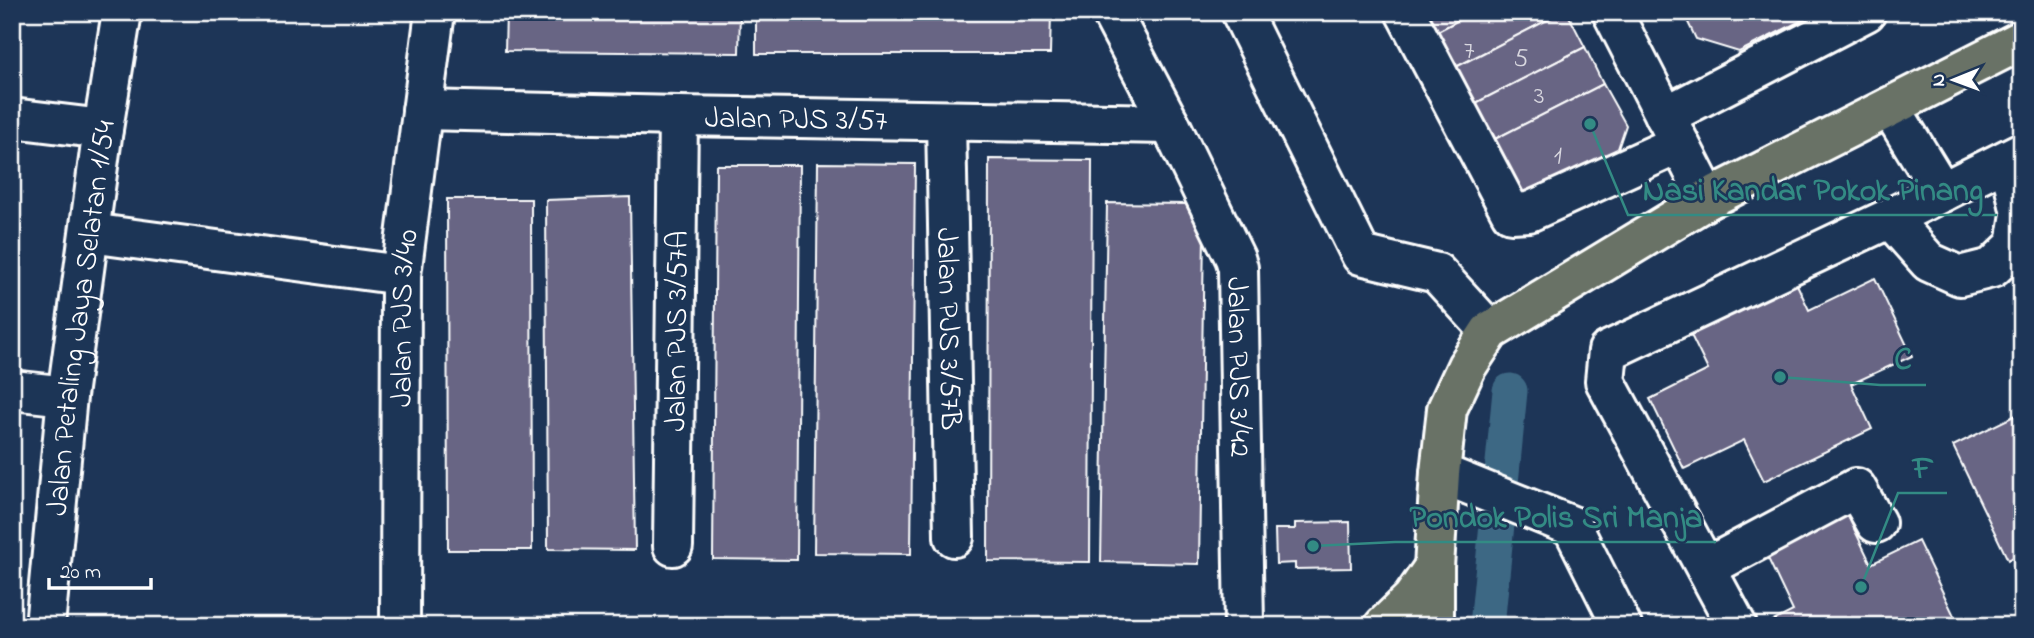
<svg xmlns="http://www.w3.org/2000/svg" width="2034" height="638" viewBox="0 0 2034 638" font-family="'Indie Flower',sans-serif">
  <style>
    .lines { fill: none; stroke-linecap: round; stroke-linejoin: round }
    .canal { stroke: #3e6884; stroke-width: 35 }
    .building { fill: #686584; stroke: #fff; stroke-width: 2 }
    .minor-casing { stroke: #fff; stroke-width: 44 }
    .major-casing { stroke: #fff; stroke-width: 44 }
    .minor { stroke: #1d3557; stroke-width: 38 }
    .major { stroke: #697266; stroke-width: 38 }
    .labels { text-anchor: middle; stroke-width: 5; stroke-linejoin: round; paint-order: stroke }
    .number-label { font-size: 26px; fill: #d9d8e0 }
    .street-label { font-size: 30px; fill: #fff; stroke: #1d3557 }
    .leader { fill: none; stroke: #338b84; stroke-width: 2.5 }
    .callout-dot { fill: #338b84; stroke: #1d3557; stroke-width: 2.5 }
    .callout-label { font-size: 32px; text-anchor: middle; font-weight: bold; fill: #338b84; stroke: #1d3557; stroke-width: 5; stroke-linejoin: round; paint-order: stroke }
  </style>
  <rect width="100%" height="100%" fill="#1d3557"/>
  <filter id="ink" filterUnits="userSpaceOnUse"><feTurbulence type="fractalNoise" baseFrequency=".0143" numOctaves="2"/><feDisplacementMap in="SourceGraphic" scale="14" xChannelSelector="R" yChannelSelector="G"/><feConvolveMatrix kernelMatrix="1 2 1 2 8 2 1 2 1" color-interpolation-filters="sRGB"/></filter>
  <g filter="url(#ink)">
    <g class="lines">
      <!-- canal -->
      <path class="canal" d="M1487,626L1510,391"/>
    </g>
    <!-- building -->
    <g class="building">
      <path d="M506,12H740L739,53L505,51Z"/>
      <path d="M756,12H1051L1050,54H756Z"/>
      <path d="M1428,12H1474L1438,31Z"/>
      <path d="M1474,12H1563L1456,67L1438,31Z"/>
      <path d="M1563,12H1567L1585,47L1474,104L1456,67Z"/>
      <path d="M1683,12H1818L1739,52L1696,39Z"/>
      <path d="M1585,47L1603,84L1493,140L1474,104Z"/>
      <path d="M1603,84L1626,125L1611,169L1528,210L1493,140Z"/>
      <path d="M989,159L1092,160L1090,562L988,561Z"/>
      <path d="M818,163L915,164L911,554L814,553Z"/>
      <path d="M716,165H800L797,560L713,559Z"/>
      <path d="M630,197L635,550L548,549L546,200Z"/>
      <path d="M447,199H531L532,550H448Z"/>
      <path d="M1107,203L1188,204L1204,233L1199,564L1101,562Z"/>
      <path d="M1793,276L1809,310L1875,278L1912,356L1851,384L1872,429L1764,481L1744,440L1684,469L1650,399L1708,370L1687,327Z"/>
      <path d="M2022,412V553L2008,560L1953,446Z"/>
      <path d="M1845,510L1871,564L1918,541L1959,626H1763L1793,611L1764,550Z"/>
      <path d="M1350,522L1351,568L1295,569V563L1276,564L1275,529H1295V523Z"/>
    </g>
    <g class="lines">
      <!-- minor casing -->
      <g class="minor-casing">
        <g id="minor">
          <path id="s1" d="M1111,12L1170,124L1235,258L1238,268L1244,626"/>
          <path d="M1241,12L1361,255L1437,273L1490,331"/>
          <path d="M1405,12L1511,213L1529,212L1679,144"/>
          <path d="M1612,12L1708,199"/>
          <path d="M1890,107L1942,192"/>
          <path id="s2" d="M422,110L678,116L1170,124"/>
          <path d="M1665,116L1866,12"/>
          <path d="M12,118L103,129"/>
          <path id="s3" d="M946,121L954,537"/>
          <path d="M1890,218L1929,262L1960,276L1992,268L2016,245L2021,214L2009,160"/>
          <path d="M90,233L401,275"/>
          <path d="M12,390L67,396"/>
          <path d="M1440,473L1572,526L1622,626"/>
          <path id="s4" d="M673,546L678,116"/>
          <path d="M1706,568L1856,488L1876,523"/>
          <path id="s5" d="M45,626L67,396L103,129L122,12"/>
          <path id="s6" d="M400,626L401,275L435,12"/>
          <path d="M1737,626L1605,381L1608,351L1890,218L2022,152"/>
        </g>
      </g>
      <!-- major casing -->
      <g class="major-casing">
        <g id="major">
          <path d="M1384,626L1412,599L1434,567"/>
          <path d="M1434,626V567L1440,473L1447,409L1467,366L1490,331L1708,199L2022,40"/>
        </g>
      </g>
      <!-- minor -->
      <use href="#minor" class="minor"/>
      <!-- major -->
      <use href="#major" class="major"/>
    </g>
  </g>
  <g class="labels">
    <!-- number labels -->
    <g class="number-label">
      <text x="1469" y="58">7</text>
      <text x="1521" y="66">5</text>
      <text x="1539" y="103">3</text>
      <text x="1558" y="163">1</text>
    </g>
    <!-- street labels -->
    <g class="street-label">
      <text dy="10" stroke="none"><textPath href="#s2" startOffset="374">Jalan PJS 3/57</textPath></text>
      <text dy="10" stroke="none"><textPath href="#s6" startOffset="308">Jalan PJS 3/40</textPath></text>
      <text dy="10" stroke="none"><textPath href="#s5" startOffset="310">Jalan Petaling Jaya Selatan 1/54</textPath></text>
      <text dy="10" stroke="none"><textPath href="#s3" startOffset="208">Jalan PJS 3/57B</textPath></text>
      <text dy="10" stroke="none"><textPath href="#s4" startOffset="215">Jalan PJS 3/57A</textPath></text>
      <text dy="10" stroke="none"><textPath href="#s1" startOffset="385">Jalan PJS 3/42</textPath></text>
    </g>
  </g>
  <!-- callouts -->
  <path class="leader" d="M1590 124L1628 215H1997M1780 377L1880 385H1926M1861 587L1898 493H1947M1313 546L1395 542H1716"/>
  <g class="callout-dot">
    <circle cx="1590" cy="124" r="7"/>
    <circle cx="1780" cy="377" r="7"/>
    <circle cx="1861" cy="587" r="7"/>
    <circle cx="1313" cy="546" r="7"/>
  </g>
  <g class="callout-label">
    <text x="1813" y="200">Nasi Kandar Pokok Pinang</text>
    <text x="1903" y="369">C</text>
    <text x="1923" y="478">F</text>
    <text x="1556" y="527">Pondok Polis Sri Manja</text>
  </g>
  <!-- margin -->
  <rect width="2034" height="638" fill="none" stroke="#1d3557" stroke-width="42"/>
  <rect x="21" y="21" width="1992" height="596" fill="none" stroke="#fff" stroke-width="2.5" filter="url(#ink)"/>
  <!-- north arrow -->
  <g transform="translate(1954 80) rotate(269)" stroke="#1d3557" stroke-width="5" paint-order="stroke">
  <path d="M0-5L12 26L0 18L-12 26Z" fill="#ffffff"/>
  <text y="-10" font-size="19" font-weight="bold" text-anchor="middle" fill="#ffffff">N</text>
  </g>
  <!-- scale -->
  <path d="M49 578v10h102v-10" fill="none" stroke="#ffffff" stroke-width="3.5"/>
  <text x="60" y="578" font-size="21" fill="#ffffff" stroke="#1d3557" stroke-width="5" paint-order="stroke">20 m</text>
</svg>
